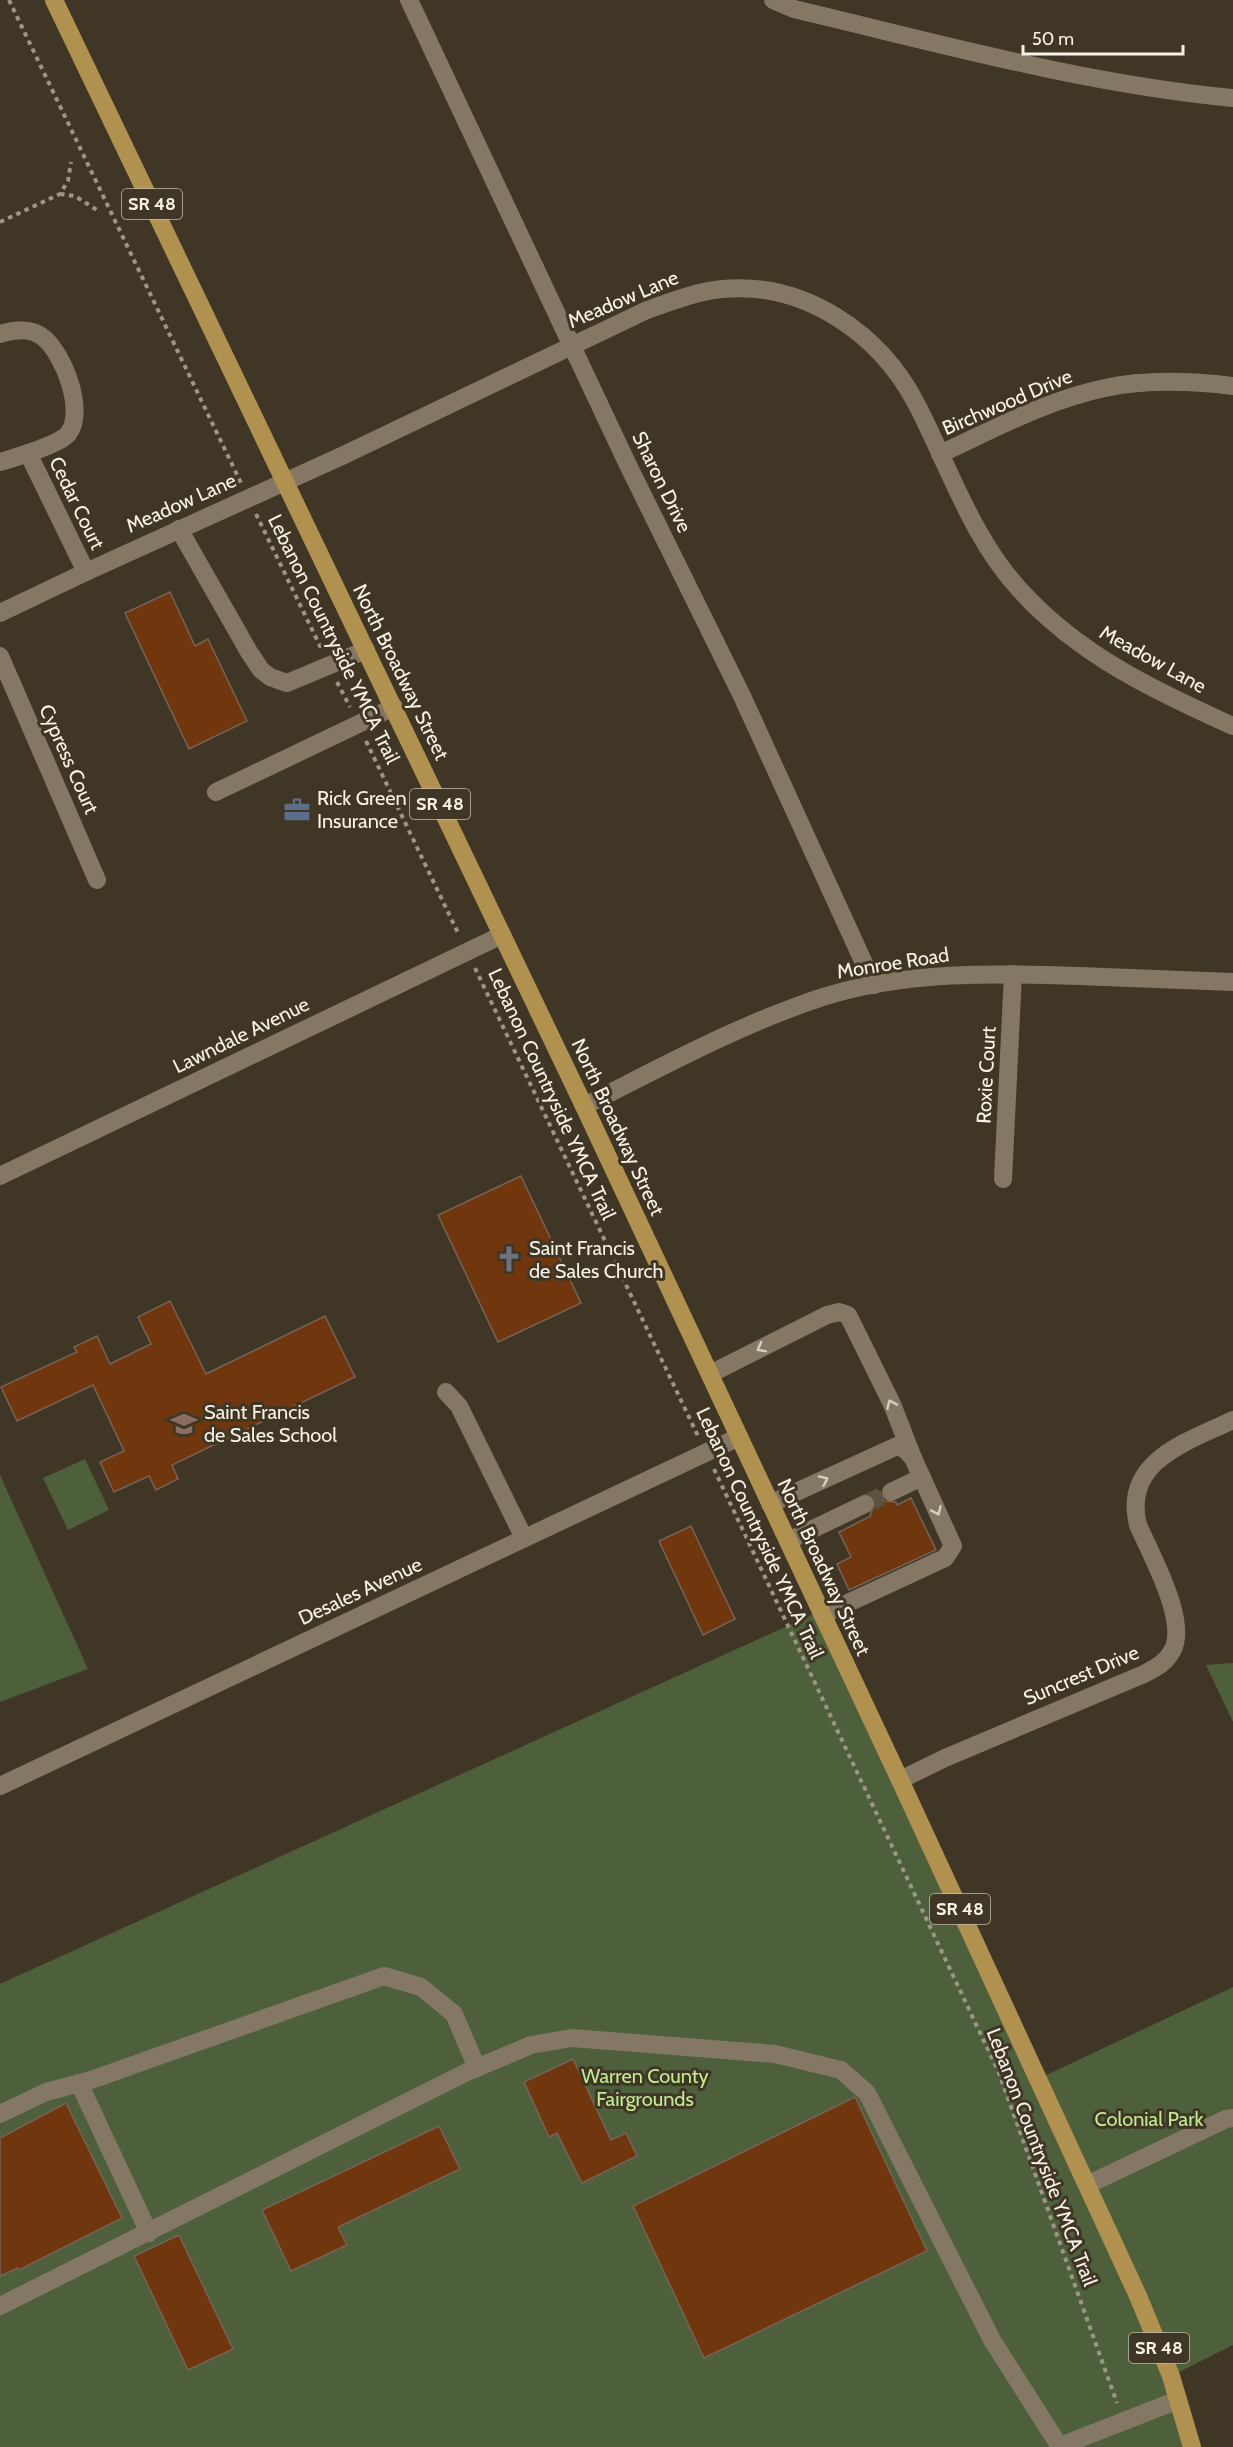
<svg xmlns="http://www.w3.org/2000/svg" width="1233" height="2447" viewBox="0 0 1233 2447" font-family="Cabin,sans-serif">
  <style>
    .green { fill: #4e5f3c }
    .building { fill: #70370e; stroke: #786358; stroke-width: 1.5 }
    .lines { fill: none; stroke-linecap: round; stroke-linejoin: round }
    .minor-tunnel { stroke: #5c5242; stroke-width: 18; stroke-dasharray: 18 9; stroke-linecap: butt }
    .path { stroke: #9d9587; stroke-width: 4; stroke-dasharray: 4.5 4.5; stroke-linecap: butt }
    .minor { stroke: #847865; stroke-width: 18 }
    .major { stroke: #b1914f; stroke-width: 18 }
    .oneway { stroke: #d5cdc0 }
    .labels { text-anchor: middle; stroke-width: 6; stroke-linejoin: round; paint-order: stroke }
    .shield { fill: #403625; stroke: #c1baad; stroke-width: 1.5 }
    .shield-label { font-size: 18px; font-weight: bold; fill: #f8f2e7 }
    .street-label { font-size: 20px; fill: #f8f2e7; stroke: #403625 }
    .poi-label { font-size: 20px; fill: #f8f2e7; stroke: #403625; text-anchor: start }
    .park-label { font-size: 20px; fill: #c0ec92; stroke: #403625 }
  </style>
  <rect width="100%" height="100%" fill="#403625"/>
  <!-- green -->
  <g class="green">
    <path d="M85,1459L109,1510L68,1530L43,1478Z"/>
    <path d="M0,1475L88,1669L0,1702Z"/>
    <path d="M820,1611L1038,2079L1233,1987V2345L1171,2376L1192,2447H0V1984Z"/>
    <path d="M1233,1663V1722L1206,1665Z"/>
  </g>
  <!-- building -->
  <g class="building">
    <path d="M170,592L195,646L208,639L247,721L189,749L125,613Z"/>
    <path d="M521,1176L581,1303L498,1342L438,1215Z"/>
    <path d="M170,1301L206,1374L325,1316L355,1377L172,1465L178,1479L156,1490L149,1476L114,1492L100,1462L124,1451L93,1385L17,1421L1,1387L77,1352L74,1347L97,1336L110,1364L151,1344L138,1317Z"/>
    <path d="M880,1492L884,1501L896,1502L897,1505L911,1498L936,1550L849,1590L837,1564L851,1557L839,1532L871,1516L870,1514L876,1504L872,1496Z"/>
    <path d="M691,1526L735,1619L703,1635L659,1541Z"/>
    <path d="M573,2059L611,2140L626,2133L637,2156L582,2183L557,2133L549,2137L524,2082Z"/>
    <path d="M855,2097L927,2251L704,2358L633,2206Z"/>
    <path d="M66,2103L122,2218L19,2270L18,2268L0,2276V2138Z"/>
    <path d="M439,2126L460,2169L338,2227L347,2245L291,2271L262,2210Z"/>
    <path d="M179,2235L233,2349L188,2370L134,2256Z"/>
  </g>
  <g class="lines">
    <!-- minor-tunnel -->
    <path class="minor-tunnel" d="M865,1504L891,1492"/>
    <!-- path -->
    <g class="path">
      <path d="M9,0L241,483"/>
      <path d="M60,194L75,196L97,210"/>
      <path d="M0,222L60,194L68,181L71,162"/>
      <path d="M256,514L321,648"/>
      <path d="M337,682L350,707"/>
      <path d="M366,741L459,935"/>
      <path d="M475,968L698,1436"/>
      <path d="M714,1469L999,2073L1117,2403"/>
    </g>
    <!-- minor -->
    <g class="minor">
      <path d="M409,0L628,465L742,696L874,985"/>
      <path d="M773,0L794,9C938,43 1084,84 1233,98"/>
      <path d="M0,334C15,330 31,327 44,338C64,355 86,412 68,434C60,444 14,458 0,462"/>
      <path d="M28,453L86,572"/>
      <path d="M940,454C994,429 1047,400 1105,388C1147,379 1192,381 1233,386"/>
      <path d="M179,529L249,652L261,670L270,677L287,683L366,650"/>
      <path d="M0,613L86,572L344,455L647,310C672,301 695,292 722,289C804,281 880,333 917,405C949,467 972,538 1020,590C1079,655 1155,691 1233,726"/>
      <path d="M0,656L97,880"/>
      <path d="M216,792L394,707"/>
      <path d="M584,1106C662,1067 740,1024 823,997C906,971 993,973 1079,976C1130,978 1182,980 1233,982"/>
      <path d="M0,1176L502,935"/>
      <path d="M1003,1179L1013,974"/>
      <path d="M710,1374L827,1315L839,1312L848,1315L892,1404L913,1458L953,1546L945,1558L822,1615"/>
      <path d="M446,1392L459,1406L524,1538"/>
      <path d="M891,1492L922,1477"/>
      <path d="M770,1504L897,1446L906,1450L913,1458"/>
      <path d="M788,1541L865,1504"/>
      <path d="M900,1780L945,1758L1144,1674C1155,1668 1166,1663 1172,1651C1189,1622 1151,1555 1138,1525C1122,1461 1187,1442 1233,1420"/>
      <path d="M0,1786L739,1437"/>
      <path d="M79,2083L149,2233"/>
      <path d="M0,2114L46,2092L91,2080L384,1976L421,1987L454,2014L477,2068"/>
      <path d="M1087,2185L1226,2119L1233,2118"/>
      <path d="M0,2306L467,2072L531,2045L572,2038L775,2054L841,2070L867,2093L992,2340L1060,2447"/>
      <path d="M1058,2447L1178,2400"/>
    </g>
    <!-- major -->
    <path class="major" d="M54,0L584,1106L900,1780L1138,2296L1171,2376L1192,2447"/>
  </g>
  <!-- one-way arrows -->
  <defs><path id="oneway-chevron" d="M-2-3.5L2.5 0L-2 3.5" fill="none" stroke-width="1.6" stroke-linecap="round" stroke-linejoin="round" transform="scale(1.5)"/></defs>
  <g class="oneway">
    <use href="#oneway-chevron" transform="translate(761 1348) rotate(153)"/>
    <use href="#oneway-chevron" transform="translate(891 1404) rotate(-114)"/>
    <use href="#oneway-chevron" transform="translate(824 1480) rotate(-25)"/>
    <use href="#oneway-chevron" transform="translate(937 1511) rotate(66)"/>
  </g>
  <!-- icons -->
  <defs>
    <g id="office-bare" transform="scale(2.07)"><path d="M-6-3h4V-5.5h4V-3h4V5H-6ZM-1-4.5V-3h2v-1.5ZM-6 0V1H6V0Z" fill="#5c6f8a" stroke="#403625" stroke-width="2.5" paint-order="stroke"/></g>
    <g id="church-bare" transform="scale(2.07)"><path d="M-1.2-6h2.4v3.5h3.3v2.4h-3.3V6h-2.4V-.1h-3.3v-2.4h3.3Z" fill="#6b7280" stroke="#403625" stroke-width="2.5" paint-order="stroke"/></g>
    <g id="school-bare" transform="scale(2.07)"><path d="M0-5L7-2L0 1L-7-2ZM-4 1L0 2.5L4 1V4Q0 6-4 4Z" fill="#8d6e63" stroke="#403625" stroke-width="2.5" paint-order="stroke"/></g>
  </defs>
  <g fill-rule="evenodd">
    <use href="#office-bare" x="297" y="810"/>
    <use href="#church-bare" x="509" y="1259"/>
    <use href="#school-bare" x="184" y="1424"/>
  </g>
  <g class="labels">
    <!-- shield labels -->
    <g class="shield">
      <rect x="122" y="189" width="60" height="30" rx="4.5"/>
      <rect x="410" y="789" width="60" height="30" rx="4.5"/>
      <rect x="930" y="1894" width="60" height="30" rx="4.5"/>
      <rect x="1129" y="2333" width="60" height="30" rx="4.5"/>
    </g>
    <g class="shield-label">
      <text x="152" y="210">SR 48</text>
      <text x="440" y="810">SR 48</text>
      <text x="960" y="1915">SR 48</text>
      <text x="1159" y="2354">SR 48</text>
    </g>
    <!-- street labels -->
    <g class="street-label">
      <text transform="translate(623 299) rotate(-23)" y="7">Meadow Lane</text>
      <text transform="translate(1007 402) rotate(-23)" y="7">Birchwood Drive</text>
      <text transform="translate(662 482) rotate(64)" y="7">Sharon Drive</text>
      <text transform="translate(77 503) rotate(64)" y="7">Cedar Court</text>
      <text transform="translate(181 503) rotate(-24)" y="7">Meadow Lane</text>
      <text transform="translate(334 639) rotate(64)" y="7">Lebanon Countryside YMCA Trail</text>
      <text transform="translate(1153 659) rotate(29)" y="7">Meadow Lane</text>
      <text transform="translate(401 672) rotate(64)" y="7">North Broadway Street</text>
      <text transform="translate(69 759) rotate(66)" y="7">Cypress Court</text>
      <text transform="translate(893 963) rotate(-9)" y="7">Monroe Road</text>
      <text transform="translate(241 1035) rotate(-26)" y="7">Lawndale Avenue</text>
      <text transform="translate(986 1075) rotate(-87)" y="7">Roxie Court</text>
      <text transform="translate(552 1094) rotate(65)" y="7">Lebanon Countryside YMCA Trail</text>
      <text transform="translate(618 1127) rotate(65)" y="7">North Broadway Street</text>
      <text transform="translate(760 1533) rotate(65)" y="7">Lebanon Countryside YMCA Trail</text>
      <text transform="translate(824 1567) rotate(65)" y="7">North Broadway Street</text>
      <text transform="translate(360 1591) rotate(-25)" y="7">Desales Avenue</text>
      <text transform="translate(1081 1675) rotate(-23)" y="7">Suncrest Drive</text>
      <text transform="translate(1042 2157) rotate(69)" y="7">Lebanon Countryside YMCA Trail</text>
    </g>
    <!-- poi labels -->
    <g class="poi-label">
      <text x="317" y="805">Rick Green<tspan x="317" dy="23">Insurance</tspan></text>
      <text x="529" y="1255">Saint Francis<tspan x="529" dy="23">de Sales Church</tspan></text>
      <text x="204" y="1419">Saint Francis<tspan x="204" dy="23">de Sales School</tspan></text>
    </g>
    <!-- park labels -->
    <g class="park-label">
      <text x="645" y="2083">Warren County<tspan x="645" dy="23">Fairgrounds</tspan></text>
      <text x="1149" y="2126">Colonial Park</text>
    </g>
  </g>
  <!-- scale -->
  <path d="M1023 45v9h160v-9" fill="none" stroke="#f8f2e7" stroke-width="3"/>
  <text x="1032" y="45" font-size="18" fill="#f8f2e7" stroke="#403625" stroke-width="4.5" paint-order="stroke">50 m</text>
</svg>
